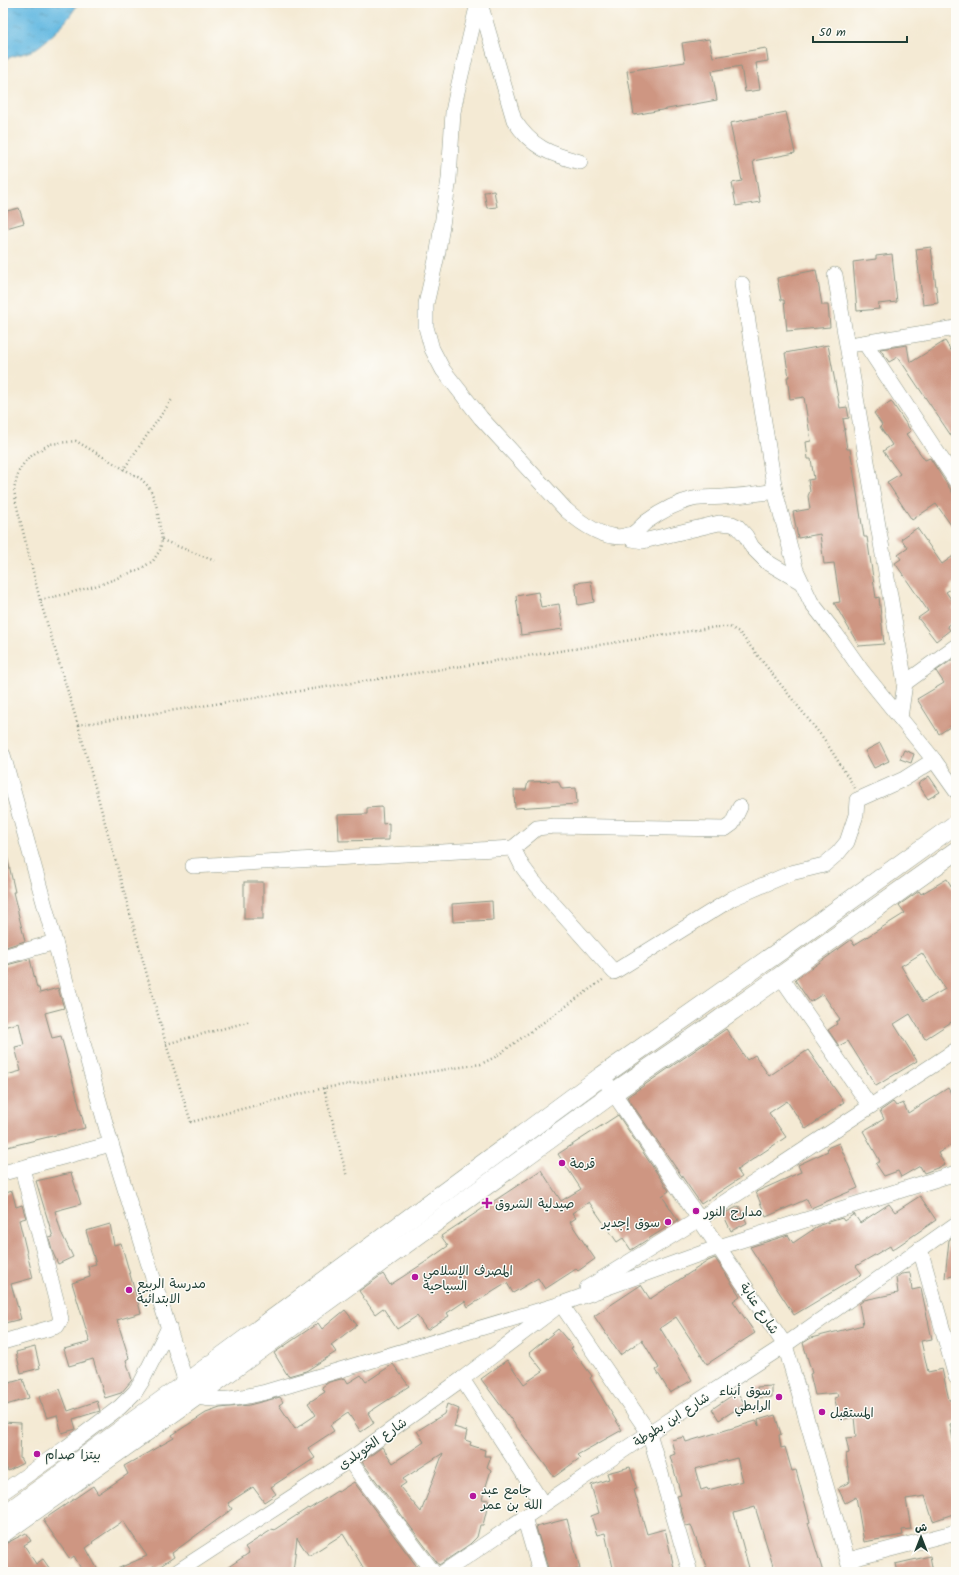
<svg xmlns="http://www.w3.org/2000/svg" width="959" height="1575" viewBox="0 0 959 1575" font-family="Kalam,'Playpen Sans Arabic',sans-serif">
  <style>
    .water { fill: url(#water-ripples); stroke: #427b8a }
    .building { fill: #ce9682; fill-rule: evenodd }
    .lines { fill: none; stroke-linecap: round; stroke-linejoin: round }
    .minor-casing { stroke: #8a9484; stroke-width: 16 }
    .major-casing { stroke: #8a9484; stroke-width: 20 }
    .path { stroke: #8a9484; stroke-width: 2.5; stroke-dasharray: 1 3; stroke-linecap: butt }
    .minor { stroke: #fff; stroke-width: 15 }
    .major { stroke: #fff; stroke-width: 19 }
    .poi-dot { fill: #b5179e; stroke: #fdfcf7; stroke-width: 1.5 }
    .labels { text-anchor: middle; stroke-width: 3; stroke-linejoin: round; paint-order: stroke }
    .poi-label { font-size: 13px; fill: #1f3d34; stroke: #fdfcf7; text-anchor: start }
    .street-label { font-size: 13px; fill: #1f3d34; stroke: #fdfcf7 }
  </style>
  <defs>
    <pattern id="water-ripples" width="26" height="14" patternUnits="userSpaceOnUse"><rect width="26" height="14" fill="#65b9e1"/><path d="M2 4q2-2 4 0t4 0M15 11q2-2 4 0t4 0" fill="none" stroke="#5398b7"/></pattern>
  </defs>
  <rect width="100%" height="100%" fill="#fdfcf7"/>
  <filter id="ink" filterUnits="userSpaceOnUse"><feTurbulence type="fractalNoise" baseFrequency=".025" numOctaves="2"/><feDisplacementMap in="SourceGraphic" scale="8" xChannelSelector="R" yChannelSelector="G"/><feConvolveMatrix kernelMatrix="1 2 1 2 8 2 1 2 1" color-interpolation-filters="sRGB"/></filter>
  <filter id="wash" filterUnits="userSpaceOnUse"><feTurbulence type="fractalNoise" baseFrequency=".012" numOctaves="4" result="noise"/><feDisplacementMap in="SourceGraphic" scale="16" xChannelSelector="R" yChannelSelector="G"/><feGaussianBlur stdDeviation="0.9" result="paint"/><feColorMatrix in="noise" values="0 0 0 0 0 0 0 0 0 0 0 0 0 0 0 0 0 1.4 0 .05"/><feComposite in="paint" operator="in"/></filter>
  <g filter="url(#wash)">
    <rect width="100%" height="100%" fill="#f4ead4"/>
    <!-- water -->
    <path class="water" d="M3,3H78C70,19 50,39 35,49C25,55 13,54 3,61Z"/>
    <g id="blocks">
      <!-- building -->
      <g class="building">
        <path d="M709,39L713,57L766,48L768,61L756,63L760,90L745,92L741,66L712,71L717,100L634,115L627,71L685,62L682,43Z"/>
        <path d="M786,112L795,153L753,161L760,202L736,206L732,183L742,181L730,123Z"/>
        <path d="M494,191L497,207L487,208L484,192Z"/>
        <path d="M19,208L24,223L3,229V212Z"/>
        <path d="M931,247L938,303L923,305L916,249Z"/>
        <path d="M892,254L897,302L878,304L879,309L857,311L853,262L876,259V256Z"/>
        <path d="M816,270L822,305H828L830,327L787,331L784,300H781L777,278Z"/>
        <path d="M945,341L956,358V443L898,357L889,362L880,349L907,345L910,363Z"/>
        <path d="M828,345L840,408L847,407L849,418L843,419L845,430H844L847,449H850L864,537H867L876,598L879,597L884,644L859,646L834,603L840,602L834,563L824,564L820,534L798,538L793,512L810,509L808,496L810,491L808,480L814,479L811,459H808L806,442L811,441L804,397L790,399L787,377H789L785,353Z"/>
        <path d="M891,401L911,431L906,434L925,460L930,458L956,498V532L936,504L912,520L887,482L900,474L883,451L892,445L880,427L882,425L874,413Z"/>
        <path d="M917,528L942,564L956,554V582L950,587L951,589L946,592L956,606L952,608L956,613V619L947,626L950,630L936,641L918,618L928,611L895,563L901,559L898,555L908,548L901,539Z"/>
        <path d="M591,581L594,602L578,605L575,583Z"/>
        <path d="M538,592L541,607L559,604L563,629L521,635L516,596Z"/>
        <path d="M956,657V723L939,734L917,699L944,683L936,671Z"/>
        <path d="M880,743L889,761L874,768L865,751Z"/>
        <path d="M904,750L914,754L911,763L900,759Z"/>
        <path d="M929,776L940,792L928,799L918,784Z"/>
        <path d="M558,781L562,789L576,788L577,804L515,808L514,790H526L528,782Z"/>
        <path d="M382,807L383,824L389,823V840L339,841L338,815L367,814V808Z"/>
        <path d="M7,856L15,892H13L25,941L3,948V857Z"/>
        <path d="M947,879L956,894V1019L925,1039L910,1014L894,1024L917,1061L876,1086L848,1041L839,1046L828,1030L837,1024L836,1022L840,1019L823,994L810,1002L795,980L851,940L854,945L905,913L899,905L919,891L921,894ZM922,953L945,989L923,1002L901,966Z"/>
        <rect x="244" y="882" width="19" height="37"/>
        <path d="M492,901L493,920L453,922L452,904Z"/>
        <path d="M30,959L37,988H39L40,993L58,988L64,1008L45,1013L52,1038L61,1036L85,1128L3,1148V1076L21,1071L15,1047L24,1045L19,1023L3,1027V966Z"/>
        <path d="M726,1029L747,1060L755,1055L769,1076L808,1050L844,1102L806,1129L787,1101L769,1113L786,1137L737,1170L742,1177L701,1204L627,1097Z"/>
        <path d="M948,1088L956,1102V1142L938,1153L945,1165L924,1173L920,1166L901,1177L898,1171L884,1176L876,1164L880,1161L863,1131L884,1119L880,1111L893,1102L896,1106L903,1103L908,1113Z"/>
        <path d="M618,1115L669,1191L662,1196L678,1220L631,1250L623,1238L617,1242L589,1202L572,1213L576,1218L570,1222L595,1259L578,1271L576,1269L545,1289L538,1278L513,1293L507,1283L468,1307L465,1301L447,1313L449,1316L427,1330L417,1316L397,1329L383,1308L375,1314L359,1291L383,1274L390,1285L424,1263L448,1246L441,1236L541,1170L561,1201L581,1189L558,1154Z"/>
        <path d="M839,1143L858,1188L811,1208L807,1199L766,1217L756,1192L801,1172L798,1165L828,1151L827,1148Z"/>
        <path d="M71,1173L81,1204L55,1211L61,1232L73,1257L58,1264L53,1253L49,1238L53,1237L36,1181Z"/>
        <path d="M12,1191L16,1207L22,1205L26,1218L19,1220L33,1278L11,1284L21,1319L5,1323L3,1318V1266L6,1265L3,1251V1194Z"/>
        <path d="M920,1196L936,1220L892,1250L890,1246L856,1266L862,1274L794,1315L750,1247L788,1235L793,1243L820,1225L842,1218L844,1221L854,1214L860,1223L889,1204L895,1212Z"/>
        <path d="M739,1206L747,1223L731,1231L723,1214Z"/>
        <path d="M110,1224L114,1245L121,1243L141,1313L117,1320L129,1358L126,1360L132,1380L121,1393L105,1398L93,1359L69,1366L64,1349L90,1342L72,1283L90,1277L88,1266L96,1264L86,1231Z"/>
        <path d="M953,1237H956V1275L945,1278L949,1240Z"/>
        <path d="M715,1258L740,1296L733,1301L755,1333L707,1364L676,1317L660,1328L692,1380L670,1393L656,1370L659,1368L642,1340L620,1355L594,1316L641,1285L650,1299L708,1261Z"/>
        <path d="M910,1273L912,1290L921,1288L932,1339L921,1341L928,1372L942,1369L949,1400H952L956,1412V1422L950,1424L956,1455V1513L933,1521L925,1496L906,1499L911,1529L902,1530L903,1535L864,1542L856,1497L845,1503L838,1488L850,1482L846,1454L849,1453L846,1438L856,1437L854,1417L840,1420L834,1398L838,1397L837,1393L815,1395L810,1374L812,1373L803,1343L811,1338L863,1325L859,1304L864,1300L898,1293L896,1278L901,1274Z"/>
        <path d="M345,1310L357,1325L331,1345L336,1352L306,1371L288,1376L274,1353L318,1323L322,1329Z"/>
        <path d="M558,1329L573,1347L571,1348L592,1376L590,1378L622,1430L577,1455L580,1458L554,1477L481,1379L507,1360L524,1384L543,1371L529,1353Z"/>
        <path d="M35,1347L40,1368L21,1373L16,1352Z"/>
        <path d="M393,1364L409,1386L368,1413L374,1423L361,1432L348,1413L330,1425L334,1431L308,1448L315,1458L271,1487L276,1494L264,1502L253,1487L228,1503L232,1509L172,1553L174,1557L156,1569L154,1566L140,1572H110L147,1556L123,1521L92,1542L93,1543L86,1548L99,1572H83L74,1556L70,1559L43,1520L93,1486L98,1494L128,1474L124,1466L174,1438L172,1435L206,1413L220,1408L249,1405L280,1397L283,1402L279,1405L295,1429L316,1415L308,1403L325,1392L322,1387L329,1382L345,1378L348,1383L361,1375L366,1382Z"/>
        <path d="M23,1379L29,1398L3,1406V1385Z"/>
        <path d="M772,1386V1397L757,1398V1387Z"/>
        <path d="M60,1389L68,1411L97,1401L100,1411L73,1419L76,1429L62,1433L57,1415L47,1418L39,1397Z"/>
        <path d="M737,1392L745,1404L719,1420L712,1409Z"/>
        <path d="M447,1404L459,1409L454,1427L467,1431L465,1440L471,1442L470,1445L485,1450L484,1456H491L487,1467L491,1470L482,1499L489,1500L483,1525H480L477,1537L470,1544L439,1565L362,1462L382,1447L393,1463L424,1442L417,1431L444,1414ZM443,1453L421,1512L400,1487L406,1483L403,1479Z"/>
        <path d="M775,1415L781,1434L779,1435L781,1448L785,1447L792,1471L796,1470L810,1522L808,1523L823,1572H775L755,1507L734,1513L749,1568L735,1572H708L691,1525L686,1526L677,1496L681,1495L670,1456L675,1454L671,1440L684,1437L686,1442L756,1421L759,1426L758,1420ZM737,1458L743,1481L708,1490L707,1488L701,1490L695,1469Z"/>
        <path d="M3,1422L21,1423L20,1458L23,1463L8,1471L3,1460Z"/>
        <path d="M630,1467L637,1489L634,1490L647,1534L665,1529L675,1572H614L605,1533L597,1535L591,1516L599,1513L591,1485L609,1479L607,1473Z"/>
        <path d="M354,1482L421,1572H366L343,1534L309,1556L297,1538L293,1572H221L249,1553L245,1547L273,1529L274,1530L308,1508L309,1509L337,1491L338,1492Z"/>
        <path d="M567,1519L580,1569L568,1572H549L536,1527Z"/>
        <path d="M26,1533L31,1541L24,1545L36,1564L43,1559L52,1572H3V1545Z"/>
        <path d="M930,1556L933,1572H897L895,1564Z"/>
      </g>
    </g>
  </g>
  <g filter="url(#ink)">
    <use href="#blocks" fill-opacity="0" stroke="#8a9484" stroke-width="1"/>
    <g class="lines">
      <!-- minor casing -->
      <g class="minor-casing">
        <g id="minor">
          <path d="M478,3L457,92L453,112L449,179L438,251L426,304V327L432,349L443,370L481,418L566,510C582,524 609,544 632,534C638,531 641,526 646,522C660,512 676,503 693,499C703,497 713,498 723,497C741,496 758,494 775,491"/>
          <path d="M480,3L514,120C532,148 550,154 580,162"/>
          <path d="M835,275L905,683"/>
          <path d="M742,284L775,491L796,570L811,602L836,634L862,671L934,760L956,791"/>
          <path d="M865,343L956,481"/>
          <path d="M856,344L956,328"/>
          <path d="M627,535L632,539L643,541L719,523L732,524L738,527L746,536L752,547L767,562L801,582"/>
          <path d="M900,718L905,683L956,646"/>
          <path d="M3,755L111,1144L186,1383L195,1397C222,1402 240,1398 266,1392L561,1304L719,1247L956,1173"/>
          <path d="M740,807L732,824L725,829L554,826L537,828L513,848L522,866L533,881L614,972L733,898L791,873L824,865L838,853L847,842L856,815L857,800L904,779L934,760"/>
          <path d="M193,866L513,848"/>
          <path d="M3,957L55,942"/>
          <path d="M781,977L870,1106"/>
          <path d="M602,1076L785,1345L851,1572"/>
          <path d="M3,1173L111,1144"/>
          <path d="M920,1249L956,1377"/>
          <path d="M587,1288L699,1219L956,1050"/>
          <path d="M561,1304L649,1433L690,1572"/>
          <path d="M3,1342L57,1326L61,1319L22,1168"/>
          <path d="M462,1379L543,1504"/>
          <path d="M349,1460L433,1572"/>
          <path d="M3,1492L67,1447L120,1407L135,1392L142,1381L169,1327"/>
          <path d="M524,1517L540,1572"/>
          <path d="M848,1560L956,1532"/>
          <path d="M177,1572L349,1460L462,1379L553,1310"/>
          <path d="M444,1572L649,1433L785,1345L956,1224"/>
        </g>
      </g>
      <!-- major casing -->
      <g class="major-casing">
        <g id="major">
          <path d="M3,1516L186,1383L602,1076L787,946L956,824"/>
          <path d="M3,1533L195,1397L613,1093L715,1023L956,851"/>
        </g>
      </g>
      <!-- path -->
      <g class="path">
        <path d="M123,470L173,398"/>
        <path d="M162,540L215,561"/>
        <path d="M40,600L16,503L14,489L19,471L26,460L35,453L50,444L76,441L141,479L149,487L153,496L157,508L162,540L160,550L153,561L140,569L102,584L66,594L40,600L78,725L716,627H730L739,632L824,739L855,788"/>
        <path d="M78,725L166,1044L191,1122L324,1088L481,1064L495,1057L604,979"/>
        <path d="M166,1044L251,1021"/>
        <path d="M324,1088L347,1177"/>
      </g>
      <!-- minor -->
      <use href="#minor" class="minor"/>
      <!-- major -->
      <use href="#major" class="major"/>
    </g>
  </g>
  <!-- markers -->
  <g class="poi-dot">
    <circle cx="562" cy="1163" r="4"/>
    <path d="M485 1197h4v4h4v4h-4v4h-4v-4h-4v-4h4z"/>
    <circle cx="696" cy="1211" r="4"/>
    <circle cx="668" cy="1222" r="4"/>
    <circle cx="415" cy="1277" r="4"/>
    <circle cx="129" cy="1290" r="4"/>
    <circle cx="779" cy="1397" r="4"/>
    <circle cx="822" cy="1412" r="4"/>
    <circle cx="37" cy="1454" r="4"/>
    <circle cx="473" cy="1496" r="4"/>
  </g>
  <g class="labels">
    <!-- poi labels -->
    <g class="poi-label">
      <text x="570" y="1168">قرمة</text>
      <text x="495" y="1208">صيدلية الشروق</text>
      <text x="704" y="1216">مدارج النور</text>
      <text x="660" y="1227" text-anchor="end">سوق إجدير</text>
      <text x="423" y="1275">المصرف الإسلامي<tspan x="423" dy="15">السياحية</tspan></text>
      <text x="137" y="1288">مدرسة الربيع<tspan x="137" dy="15">الابتدائية</tspan></text>
      <text x="771" y="1395" text-anchor="end">سوق أبناء<tspan x="771" dy="15">الرابطي</tspan></text>
      <text x="830" y="1417">المستقبل</text>
      <text x="45" y="1459">بيتزا صدام</text>
      <text x="481" y="1494">جامع عبد<tspan x="481" dy="15">الله بن عمر</tspan></text>
    </g>
    <!-- street labels -->
    <g class="street-label">
      <text transform="translate(760 1308) rotate(56)" y="5">شارع عنابة</text>
      <text transform="translate(671 1419) rotate(-33)" y="5">شارع ابن بطوطة</text>
      <text transform="translate(372 1443) rotate(-35)" y="5">شارع الخويلدى</text>
    </g>
  </g>
  <!-- margin -->
  <rect width="959" height="1575" fill="none" stroke="#fdfcf7" stroke-width="16"/>
  <!-- north arrow -->
  <g transform="translate(921 1537)" stroke="#fdfcf7" stroke-width="3" paint-order="stroke">
  <path d="M0-3L7 15L0 10L-7 15Z" fill="#1f3d34"/>
  <text y="-6" font-size="11" font-weight="bold" text-anchor="middle" fill="#1f3d34">ش</text>
  </g>
  <!-- scale -->
  <path d="M813 36v6h94v-6" fill="none" stroke="#1f3d34" stroke-width="2"/>
  <text x="819" y="36" font-size="12" fill="#1f3d34" stroke="#fdfcf7" stroke-width="3" paint-order="stroke">50 m</text>
</svg>
